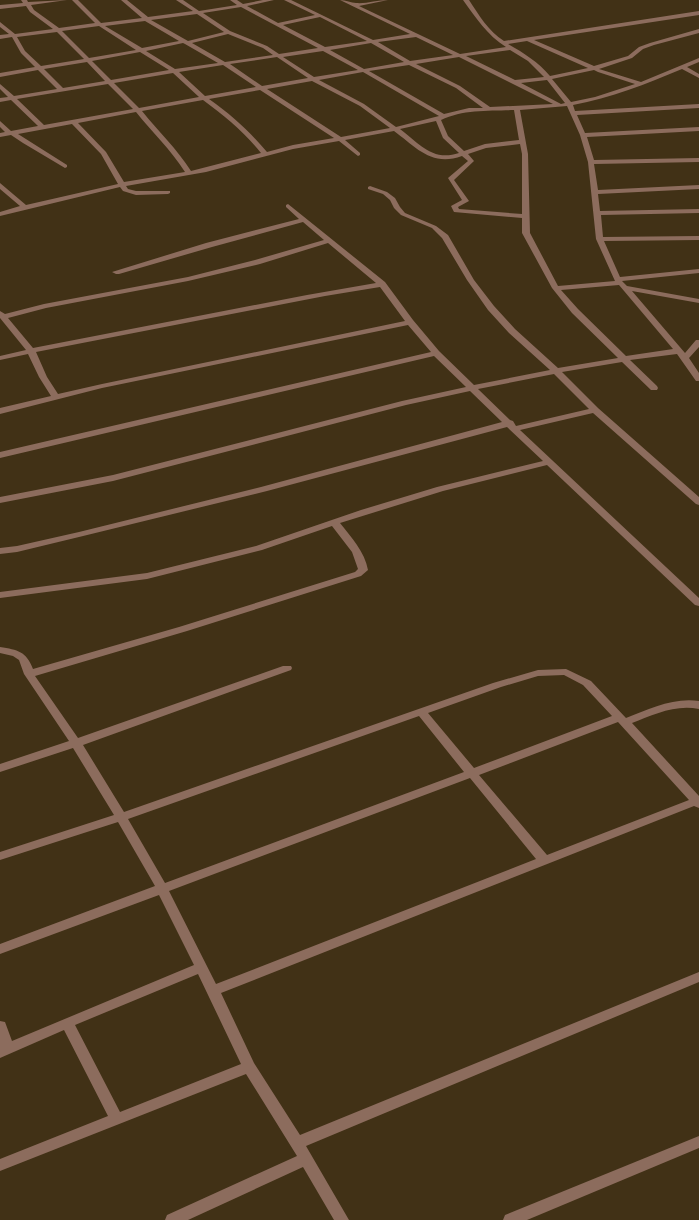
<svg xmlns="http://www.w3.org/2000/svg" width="699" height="1220" viewBox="0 0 699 1220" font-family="'Roboto Condensed',sans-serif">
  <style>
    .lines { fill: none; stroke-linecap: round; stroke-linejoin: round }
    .minor { fill: #8c6c5d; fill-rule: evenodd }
  </style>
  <rect width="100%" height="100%" fill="#413116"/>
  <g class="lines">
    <!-- minor -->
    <g class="minor">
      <path d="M21,0H27L28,2L67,0L31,5L34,10L59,28L95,23L72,0H78L101,23L142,18L121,0H127L148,17L193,11L176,0H183L199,11L237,5L230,0H237L243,4L263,0H274L247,6L278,23L315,15L284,0H291L373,40L410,34L340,0C346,0 351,3 356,3C366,4 377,0 388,0L359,6L460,54L506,47C487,35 476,18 463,0H469C479,15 488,31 504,41L699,11V15L534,40L594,66L628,56L639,47L650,43L699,29V33L654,45L643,49L632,58L599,69L641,82L699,58V62L687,67L699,74V78L682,69C646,84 611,98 573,105L575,111L699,104V108L577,115L585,133L699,127V131L587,137L594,160L699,158V162L594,164L598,190L699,185V189L598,194L600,211L699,209V213L601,215L603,237L699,236V240L604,241L620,277L699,269V273L622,281L627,286L699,299V303L632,291L685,353L696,340H699V347L689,358L699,373V381H696L677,354L630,360L657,386L658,388L657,390H651L622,362L562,372L598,408L699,497V505L696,504L593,413L520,430L699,598V606L695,605L547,465L443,491L340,523C351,537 365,552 368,570L361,576L187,631L35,676L78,738L283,666H291L292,668L291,670L83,745L124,812L493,683L538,670L566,669L591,681L626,718C649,709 674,697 699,701V709C675,704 653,715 632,723L699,796V808L694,806L221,993L254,1063L300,1135L699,972V982L306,1146L349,1220H334L303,1167L188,1220H165L167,1215L297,1156L246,1074L0,1171V1159L108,1116L64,1030L0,1058V1021L5,1022L12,1041L194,965L159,895L0,954V944L155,886L118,822L0,860V852L114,815L73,748L0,772V764L69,741L24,674L19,660L13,656L0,653V647C18,650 26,651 33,669L179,627L355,572L358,569L352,552L332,526L262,550L147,579L0,598V592L147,573L256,546L361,510L437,487L543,461L507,427L267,491L79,537L17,552L0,554V548L17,546L79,532L261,487L502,422L470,391L406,405L113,481L0,503V497L113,475L402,401L466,387L434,356L0,458V452L431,352L408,325L102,388L0,414V408L51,396L39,377L28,354L0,360V356L26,350L0,318V311L5,314L44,304L188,277L255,260L324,240L303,222L212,247L119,274H116L112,272L206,243L299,219L286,207V205L288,204L385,282L413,320L439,351L474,385L550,370L509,333L488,310L467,280L442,238L432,228L401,215L394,208L390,200L383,194L368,189V187L370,186L387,192L395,198L400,207L405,213L436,226L448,235L474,280L494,306L515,329L558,368L618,358L572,313L552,288L522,233V218L454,212L451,206L462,200L448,178L468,161L462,156C431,167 416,147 394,131L345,140L360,153V155L358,156L339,141L293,149L206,172L126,186L128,189L136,191H170V193L168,194L136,195L123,191L120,187L0,216V212L20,206L0,189V183L26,205L118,184L101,154L72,124L18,134L67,165V167L65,168L23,143L11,135L0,137V133L5,132L0,127V121L11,131L38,126L11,100L0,102V98L8,97L0,89V84L14,96L57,89L38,70L0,77V73L35,67L21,53L12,37L0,39V35L9,34L0,27V22L15,34L53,29L30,12L26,6L0,9V5L23,3ZM241,7L318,48L279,54L267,46L230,31L203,13ZM197,14L224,32L188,41L151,20ZM320,17L367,41L325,47L283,25ZM145,21L179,41L142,48L105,26ZM99,26L136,50L89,58L62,31ZM57,32L84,59L41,66L25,51L17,37ZM228,34L263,48L273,55L225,62L192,43ZM416,37L453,55L410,61L378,42ZM527,41L588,68L550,76C538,62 524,53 508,44ZM183,43L185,44L218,63L175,69L146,51ZM371,43L404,62L364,69L330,50ZM510,50L528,61L544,77L515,80L466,56ZM323,51L358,70L314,77L283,57ZM140,52L169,70L111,80L92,61ZM277,57L308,78L262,86L230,64ZM459,57L553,104L490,107L460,86L416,64ZM87,62L105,81L63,88L44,69ZM223,65L256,87L205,96L179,72ZM409,65L456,88L483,108H469L444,114L369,71ZM594,70L598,72L635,84L595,97L571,102L552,79ZM363,72L439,116L396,127L364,104L319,80ZM173,73L199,97L139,108L114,83ZM547,80L565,103L561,104L521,83ZM312,81L360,106L390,128L341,137L267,89ZM108,84L133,109L44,125L17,99ZM260,90L334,138L293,145L267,152C248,130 233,116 209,99ZM203,100C226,117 243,131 261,153L191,171C177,149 158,131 142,111ZM567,106L580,135L588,162L596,239L615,281L558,286L530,233L528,154L520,110ZM514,110L519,140L485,144L464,151L448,136L441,120C463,109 490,111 514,110ZM136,112C152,132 171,150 185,172L124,182L106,152L78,123ZM436,121L443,138L459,153C432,162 419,143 400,129ZM520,144L522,154V214L459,209L458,207L469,201L454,180L474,161L468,154L486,148ZM328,243L376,283L307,295L33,348L8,318L46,308L188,281L260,264ZM619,285L673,349L626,356L578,309L561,290ZM380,287L405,321L102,384L58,394L47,377L36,352L325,296ZM554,374L589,409L516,426L513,421L510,420L478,389ZM564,675L583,685L612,716L474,768L428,713L501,687L538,676ZM419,716L464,772L165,883L128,819ZM618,722L689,800L547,855L479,775ZM470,778L536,859L216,984L169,891ZM198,974L241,1064L120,1112L75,1025Z"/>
      <path d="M699,1136V1148L527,1220H503L505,1215Z"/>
    </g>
  </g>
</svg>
